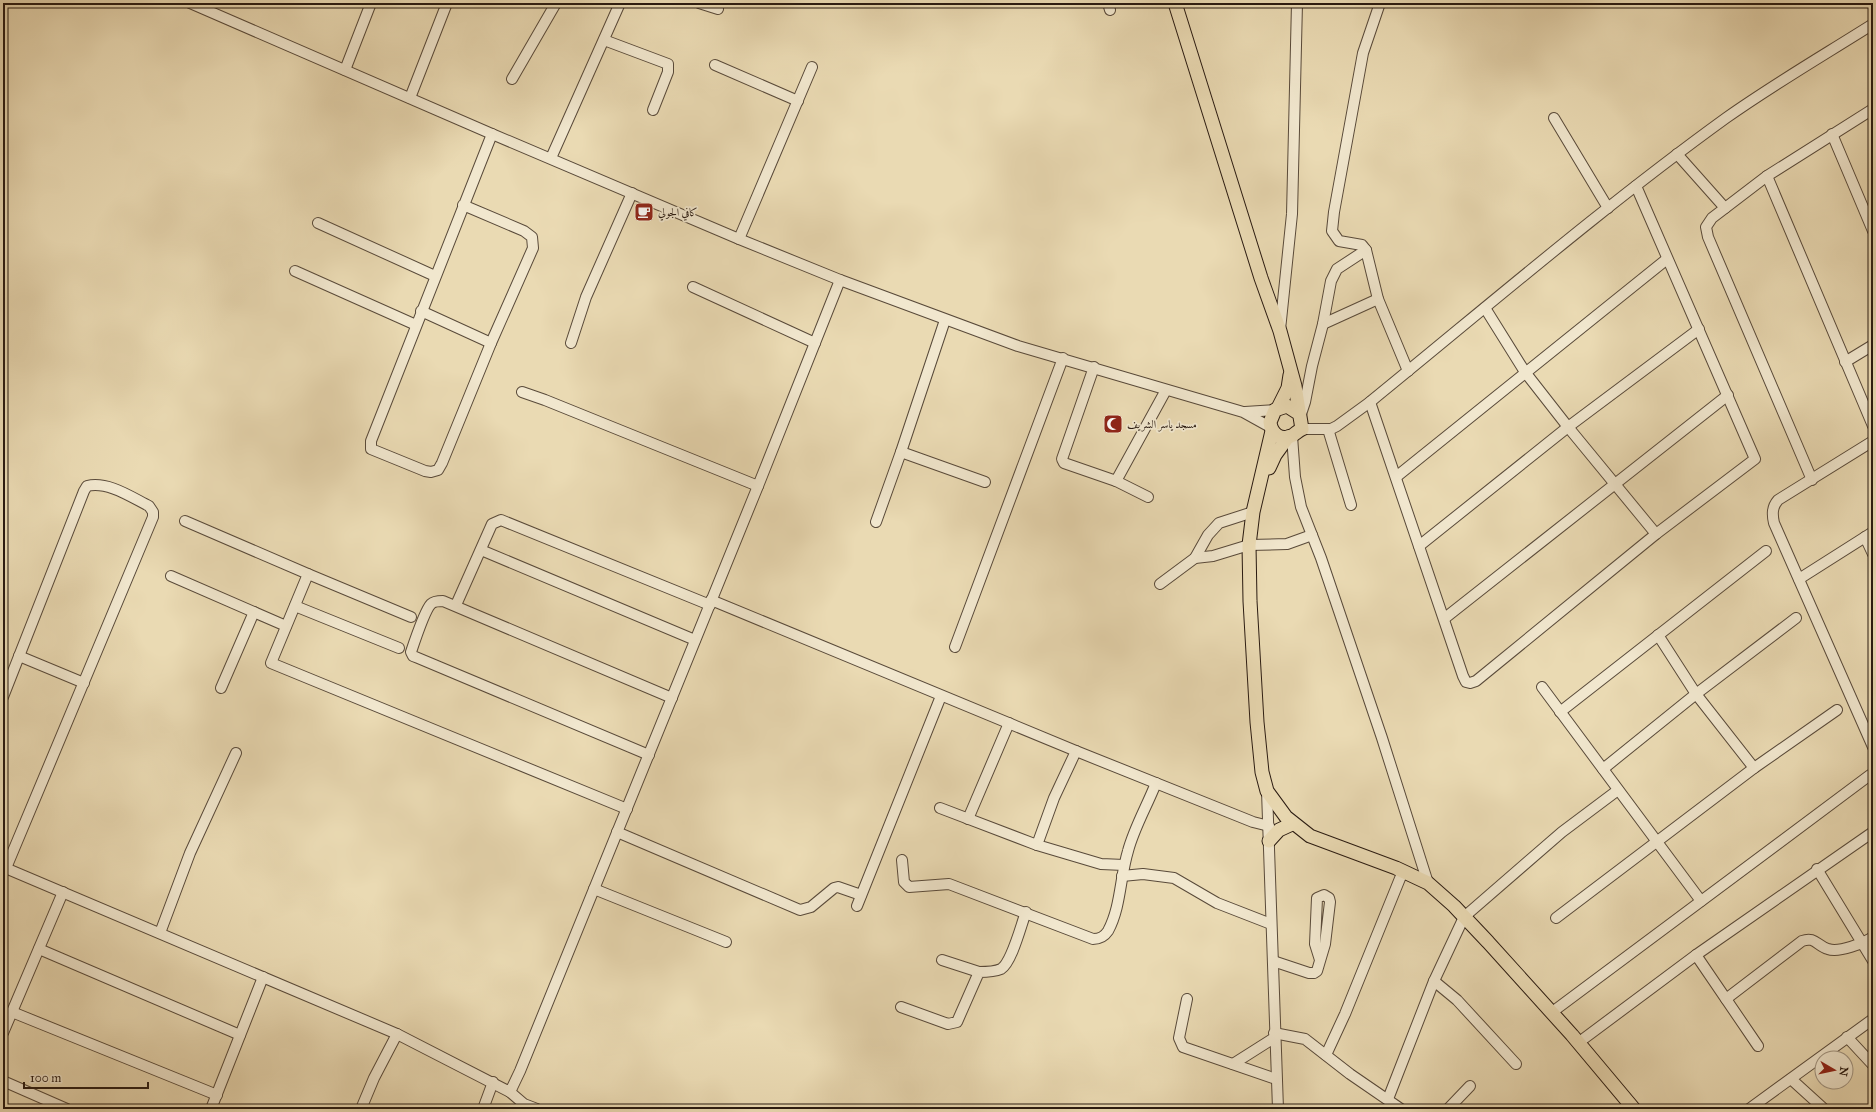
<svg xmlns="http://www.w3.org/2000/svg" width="1876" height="1112" viewBox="0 0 1876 1112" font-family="'IM FELL Great Primer',Amiri,serif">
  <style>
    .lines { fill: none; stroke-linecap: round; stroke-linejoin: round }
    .minor-casing { stroke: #594a3a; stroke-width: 12 }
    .major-casing { stroke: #291a11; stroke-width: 15 }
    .minor { stroke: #f1e7ce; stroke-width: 10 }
    .major { stroke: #eadab3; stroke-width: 13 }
    .labels { text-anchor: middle; stroke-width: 3.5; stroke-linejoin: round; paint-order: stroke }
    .poi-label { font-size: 11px; fill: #291a11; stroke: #f1e7ce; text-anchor: start }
  </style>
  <rect width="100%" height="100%" fill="#eadab3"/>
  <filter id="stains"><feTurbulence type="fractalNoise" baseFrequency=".005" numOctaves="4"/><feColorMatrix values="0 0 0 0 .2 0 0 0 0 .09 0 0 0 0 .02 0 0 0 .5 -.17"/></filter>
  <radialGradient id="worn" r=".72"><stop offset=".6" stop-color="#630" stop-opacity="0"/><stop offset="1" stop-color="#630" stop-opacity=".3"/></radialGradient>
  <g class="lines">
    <!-- minor casing -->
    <g class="minor-casing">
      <g id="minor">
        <path d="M190,3L492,134L739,239L840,280L1018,346L1243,412L1270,427"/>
        <path d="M699,3L718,9"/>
        <path d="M1108,3L1110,10"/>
        <path d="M1380,3L1363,53L1334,212L1332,231L1339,241L1362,245L1366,250L1378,299L1408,371"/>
        <path d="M604,40L668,64V72L653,110"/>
        <path d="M715,65L798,101"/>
        <path d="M345,70L371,3"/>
        <path d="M512,79L556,3"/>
        <path d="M410,98L447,3"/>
        <path d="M1554,118L1608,208"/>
        <path d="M1832,134L1873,231"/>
        <path d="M1677,154L1725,208"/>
        <path d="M551,158L620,3"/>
        <path d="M1767,176L1873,426"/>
        <path d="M463,205L524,231L532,237L533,248L491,343L442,463L438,470L431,472L425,471L371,449V441L492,134"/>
        <path d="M318,223L435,276"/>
        <path d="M739,239L812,67"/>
        <path d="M295,271L416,325"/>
        <path d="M693,287L815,343"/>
        <path d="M1485,308L1525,372L1568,427L1656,534"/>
        <path d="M421,311L491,343"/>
        <path d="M945,320L901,452L985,482"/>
        <path d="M1323,324L1378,299"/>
        <path d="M1280,330L1292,214L1297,3"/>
        <path d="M571,343L586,297L632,193"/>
        <path d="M1845,362L1873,345"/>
        <path d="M1094,367L1062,459L1064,463L1116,481L1166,390"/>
        <path d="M522,392L545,400L758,486"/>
        <path d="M1370,402L1463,676L1466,682L1470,683L1476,681L1656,534L1755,459L1636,186"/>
        <path d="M1245,412L1275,410"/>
        <path d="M1300,417L1305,402L1312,366L1323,324L1331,281L1337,269L1366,250"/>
        <path d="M1302,429H1331L1337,426L1370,402C1488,306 1603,207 1726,118C1774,84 1824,55 1873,24"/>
        <path d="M1328,429L1351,505"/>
        <path d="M1292,436L1295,477L1301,507L1321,558L1382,738L1428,883"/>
        <path d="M1873,441L1778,500C1772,507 1772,514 1774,523L1873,747"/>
        <path d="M1396,477L1667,259"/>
        <path d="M1812,480L1708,237L1706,227L1712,218L1767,176L1873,109"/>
        <path d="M1116,481L1148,497"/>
        <path d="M185,521L308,574L271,663L627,809"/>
        <path d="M876,522L901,452"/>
        <path d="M1865,537L1873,554"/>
        <path d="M1419,546L1568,427L1699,329"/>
        <path d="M481,550L695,640"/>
        <path d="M1195,558L1213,556L1249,545L1287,544L1312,535"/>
        <path d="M308,574L411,617"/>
        <path d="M171,576L286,626"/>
        <path d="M1799,579L1873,532"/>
        <path d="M1160,584L1195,558L1208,535L1219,523L1253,512"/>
        <path d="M711,600L1076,751L1253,822L1269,826"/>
        <path d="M456,605L492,524L501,520L710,605"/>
        <path d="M295,606L399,648"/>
        <path d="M1445,618L1728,395"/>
        <path d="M1658,635L1696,694L1754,768"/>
        <path d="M955,647L1063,358"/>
        <path d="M19,656L84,683"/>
        <path d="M1542,687L1701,901"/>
        <path d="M221,688L254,612"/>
        <path d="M3,697L84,491L87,486C108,481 131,497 149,506L153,512V517L6,868"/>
        <path d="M1560,712L1766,551"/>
        <path d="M1076,751L1054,798L1037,845L1101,864L1124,865"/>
        <path d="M649,755L418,658L413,656L411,652C414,643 425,610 431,604C434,601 439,601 443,601L672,698"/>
        <path d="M1603,769L1696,694L1796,618"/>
        <path d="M1267,791L1278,1109"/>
        <path d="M940,808L1037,845"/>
        <path d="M968,819L1009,723"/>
        <path d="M617,832L800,910L811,907L834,888L838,887L861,895"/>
        <path d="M902,860L904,882L909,887L949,884L1093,939C1100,939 1104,937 1108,931C1121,907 1120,877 1128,851C1134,828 1147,806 1156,783"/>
        <path d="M3,867L397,1034L510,1092L520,1071L758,486L840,280"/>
        <path d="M1817,869L1873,961"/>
        <path d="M1122,876L1143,874L1174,878L1217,903L1271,924"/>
        <path d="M594,889L726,942"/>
        <path d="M857,906L941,696"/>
        <path d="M1556,918L1754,768L1837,710"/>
        <path d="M160,933L190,853L236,753"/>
        <path d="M39,949L240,1035"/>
        <path d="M1696,955L1758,1046"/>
        <path d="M942,960L979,972"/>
        <path d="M1273,961L1309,973H1314L1317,971L1325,944L1330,902L1329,898L1324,895L1317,898L1315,944L1320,960"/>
        <path d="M1434,981L1457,1000L1516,1064"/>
        <path d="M1187,999L1179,1038L1183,1047L1276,1079"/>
        <path d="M1726,999L1802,941C1815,936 1817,946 1828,949C1839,953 1864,943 1873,937"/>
        <path d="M901,1007L948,1024L957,1022L979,972C986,972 994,972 1001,969C1012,962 1021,925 1026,912"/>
        <path d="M12,1012L217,1095"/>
        <path d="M1551,1013L1870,775"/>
        <path d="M3,1033L63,892"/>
        <path d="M1274,1033L1305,1039L1350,1074L1401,1109"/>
        <path d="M1847,1037L1873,1065"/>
        <path d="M1578,1043L1696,955L1873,832"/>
        <path d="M1326,1055L1345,1014L1403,871"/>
        <path d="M1233,1064L1274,1038"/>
        <path d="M1791,1079L1824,1109"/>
        <path d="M3,1081L67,1109"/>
        <path d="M510,1092L524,1104L537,1109"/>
        <path d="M1388,1099L1434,981L1464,917L1562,832L1618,790"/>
        <path d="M211,1109L263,977"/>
        <path d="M361,1109L374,1078L397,1034"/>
        <path d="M483,1109L493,1082"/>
        <path d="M1448,1109L1470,1086"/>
        <path d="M1749,1109L1873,1019"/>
      </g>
    </g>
    <!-- major casing -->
    <g class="major-casing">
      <g id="major">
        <path d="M1175,3L1261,278L1280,331L1295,386L1302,429C1297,431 1295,435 1291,436C1280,441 1271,433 1270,422L1275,410L1287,406L1298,413"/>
        <path d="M1278,408L1288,388L1290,375"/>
        <path d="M1272,431L1253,512L1249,545L1250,601L1257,722L1262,772L1267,791L1286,817L1310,836L1396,868L1428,883L1454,906L1488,942L1572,1035L1634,1109"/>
        <path d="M1269,468L1275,455L1288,437"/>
        <path d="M1269,841L1279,830L1292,824"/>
      </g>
    </g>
    <!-- minor -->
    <use href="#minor" class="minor"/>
    <!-- major -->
    <use href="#major" class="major"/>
  </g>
  <!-- icons -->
  <defs>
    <g id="cafe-square" transform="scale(1)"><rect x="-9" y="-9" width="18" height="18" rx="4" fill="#8f2418" stroke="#f1e7ce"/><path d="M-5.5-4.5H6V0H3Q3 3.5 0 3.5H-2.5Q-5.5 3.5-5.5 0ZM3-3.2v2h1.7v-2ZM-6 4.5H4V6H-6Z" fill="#fff"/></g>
    <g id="mosque-square" transform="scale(1)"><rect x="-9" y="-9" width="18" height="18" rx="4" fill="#8f2418" stroke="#f1e7ce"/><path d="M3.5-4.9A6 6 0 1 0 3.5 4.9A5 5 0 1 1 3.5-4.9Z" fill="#fff"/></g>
  </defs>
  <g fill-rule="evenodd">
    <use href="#cafe-square" x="644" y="212"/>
    <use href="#mosque-square" x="1113" y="424"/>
  </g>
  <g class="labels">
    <!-- poi labels -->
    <g class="poi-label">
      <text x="658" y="216">كافي الجولي</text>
      <text x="1127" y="428">مسجد ياسر الشريف</text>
    </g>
  </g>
  <!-- margin -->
  <rect width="1876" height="1112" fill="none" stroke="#eadab3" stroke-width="16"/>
  <rect x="4" y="4" width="1868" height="1104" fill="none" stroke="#291a11" stroke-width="2"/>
  <rect x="8" y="8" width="1860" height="1096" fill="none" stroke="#291a11"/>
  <!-- north arrow -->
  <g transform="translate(1834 1070) rotate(99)"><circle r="19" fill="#f1e7ce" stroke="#a19582"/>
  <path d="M0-3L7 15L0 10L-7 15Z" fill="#8f2418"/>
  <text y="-6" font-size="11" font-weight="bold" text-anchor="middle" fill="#291a11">N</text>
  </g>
  <!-- scale -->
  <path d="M24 1082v6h124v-6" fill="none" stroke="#291a11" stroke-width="2"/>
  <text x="30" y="1082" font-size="12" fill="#291a11" stroke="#f1e7ce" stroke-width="3" paint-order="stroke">100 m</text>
  <rect width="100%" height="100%" filter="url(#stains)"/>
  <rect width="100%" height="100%" fill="url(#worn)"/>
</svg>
